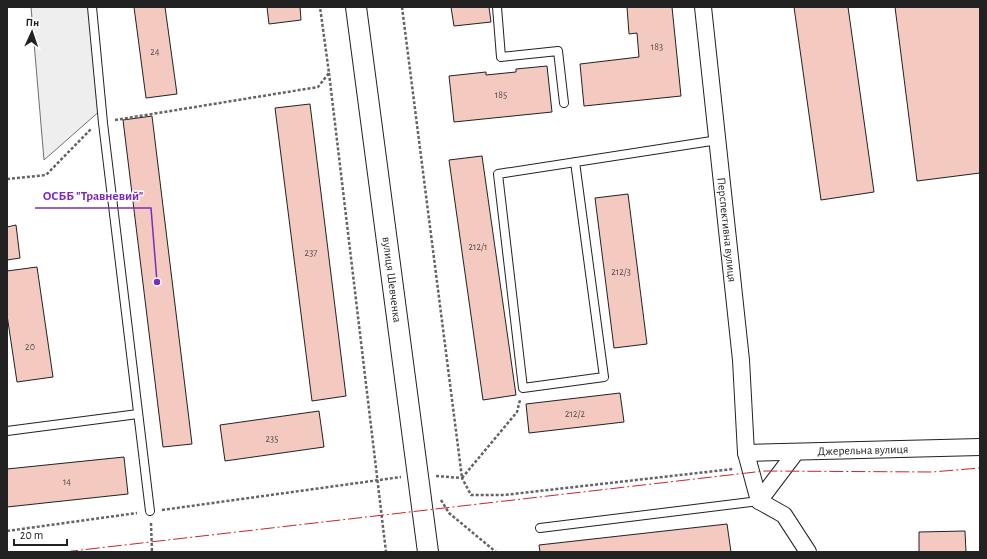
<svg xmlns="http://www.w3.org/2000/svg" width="987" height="559" viewBox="0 0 987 559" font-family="'Alegreya Sans',sans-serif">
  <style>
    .green { fill: #eee; stroke: #6f6f6f }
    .building { fill: #f3c9c0; stroke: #222 }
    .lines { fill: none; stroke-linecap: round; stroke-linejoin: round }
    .service-casing { stroke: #222; stroke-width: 10 }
    .minor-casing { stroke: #222; stroke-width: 18 }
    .tertiary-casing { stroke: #222; stroke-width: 22 }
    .path { stroke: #646464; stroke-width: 2.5; stroke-dasharray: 3 2; stroke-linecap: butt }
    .service { stroke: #fff; stroke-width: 8 }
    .minor { stroke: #fff; stroke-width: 16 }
    .tertiary { stroke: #fff; stroke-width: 20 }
    .power { stroke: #c62828; stroke-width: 1; stroke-dasharray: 14 3 2 3; stroke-linecap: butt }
    .labels { text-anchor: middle; stroke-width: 3; stroke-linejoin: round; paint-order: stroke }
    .number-label { font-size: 10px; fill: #564c4a }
    .street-label { font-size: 12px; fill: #222; stroke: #fff }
    .leader { fill: none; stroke: #7b2cbf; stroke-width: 1.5 }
    .callout-dot { fill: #7b2cbf; stroke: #fff; stroke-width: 1.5 }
    .callout-label { font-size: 13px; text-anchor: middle; font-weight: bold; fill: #7b2cbf; stroke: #fff; stroke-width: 3; stroke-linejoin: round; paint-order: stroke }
  </style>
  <rect width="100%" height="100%" fill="#fff"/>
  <!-- green -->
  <path class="green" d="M31,7H93L102,109L44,160Z"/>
  <!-- building -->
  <g class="building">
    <path d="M134,7H165L177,94L146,98Z"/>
    <path d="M267,7H300L301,20L269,24Z"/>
    <path d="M451,7H489L491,22L454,26Z"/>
    <path d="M627,7H672L681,96L584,106L580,64L639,57L637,33L629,34Z"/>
    <path d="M794,7H848L874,192L821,200Z"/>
    <path d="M895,7H980V173L917,181Z"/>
    <path d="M547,66L552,112L454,122L449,76L486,72V75L516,72V69Z"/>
    <path d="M310,104L346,396L312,401L275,108Z"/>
    <path d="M152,116L192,444L163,447L123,120Z"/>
    <path d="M482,156L516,395L483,400L449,160Z"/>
    <path d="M628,194L647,344L614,348L595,198Z"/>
    <path d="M16,225L20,258L7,260V227Z"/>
    <path d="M37,267L53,377L17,382L7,315V271Z"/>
    <path d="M620,393L624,422L529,433L526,404Z"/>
    <path d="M319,411L324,447L225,461L220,425Z"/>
    <path d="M124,457L128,494L7,507V469Z"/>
    <path d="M727,524L731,552H540L539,545Z"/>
    <path d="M965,531L966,552H919V532Z"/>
  </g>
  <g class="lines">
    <!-- service casing -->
    <g class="service-casing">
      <g id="service">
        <path d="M92,7L103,123L150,511"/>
        <path d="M497,7L501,57L558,51L564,103"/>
        <path d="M575,162L604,377L523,388L498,174L718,140"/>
        <path d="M7,431L138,414"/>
        <path d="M540,528L759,501"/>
      </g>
    </g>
    <!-- minor casing -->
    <g class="minor-casing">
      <g id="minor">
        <path id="s1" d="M703,7L741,360L746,453L759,501L784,515L808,552"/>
        <path id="s2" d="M746,453L980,447"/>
        <path d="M759,501L796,452"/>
      </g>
    </g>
    <!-- tertiary casing -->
    <g class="tertiary-casing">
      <g id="tertiary">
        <path id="s3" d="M356,7L428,552"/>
      </g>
    </g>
    <!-- path -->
    <g class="path">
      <path d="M402,7L462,478"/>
      <path d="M329,73L386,552"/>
      <path d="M115,120L318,87L329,73L320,7"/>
      <path d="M7,179L46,175L91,129"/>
      <path d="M436,476L462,478L471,495H504L733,469"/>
      <path d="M462,478L517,412L520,400"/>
      <path d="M441,500L449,513L496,552"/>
      <path d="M162,510L401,477"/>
      <path d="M151,523L152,552"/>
      <path d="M7,531L137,513"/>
    </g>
    <!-- service -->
    <use href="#service" class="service"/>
    <!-- minor -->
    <use href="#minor" class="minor"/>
    <!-- tertiary -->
    <use href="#tertiary" class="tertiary"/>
    <!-- power -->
    <path class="power" d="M64,552L764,471L932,472L980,468"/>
  </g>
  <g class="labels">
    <!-- number labels -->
    <g class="number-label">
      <text x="657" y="50">183</text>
      <text x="155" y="55">24</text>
      <text x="501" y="98">185</text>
      <text x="478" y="250">212/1</text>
      <text x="311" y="256">237</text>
      <text x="621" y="275">212/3</text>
      <text x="30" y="350">20</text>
      <text x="575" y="417">212/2</text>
      <text x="272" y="442">235</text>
      <text x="67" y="485">14</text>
    </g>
    <!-- street labels -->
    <g class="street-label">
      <text dy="4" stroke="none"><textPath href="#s1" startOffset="224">Перспективна вулиця</textPath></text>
      <text dy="4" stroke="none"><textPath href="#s3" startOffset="275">вулиця Шевченка</textPath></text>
      <text dy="4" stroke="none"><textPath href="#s2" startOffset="117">Джерельна вулиця</textPath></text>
    </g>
  </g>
  <!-- callouts -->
  <path class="leader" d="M157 282L151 208H35"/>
  <circle class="callout-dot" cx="157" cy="282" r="4"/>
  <g class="callout-label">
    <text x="93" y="200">ОСББ "Травневий"</text>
  </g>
  <!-- border -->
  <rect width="987" height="559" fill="none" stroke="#222222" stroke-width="16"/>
  <!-- north arrow -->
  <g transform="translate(32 32) rotate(3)" stroke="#ffffff" stroke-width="3" paint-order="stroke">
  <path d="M0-3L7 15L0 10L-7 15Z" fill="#222222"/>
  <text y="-6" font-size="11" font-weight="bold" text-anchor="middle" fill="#222222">Пн</text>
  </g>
  <!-- scale -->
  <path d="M14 539v6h53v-6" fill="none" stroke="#222222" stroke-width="2"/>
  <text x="20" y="539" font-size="12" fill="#222222" stroke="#ffffff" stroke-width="3" paint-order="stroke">20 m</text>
</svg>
